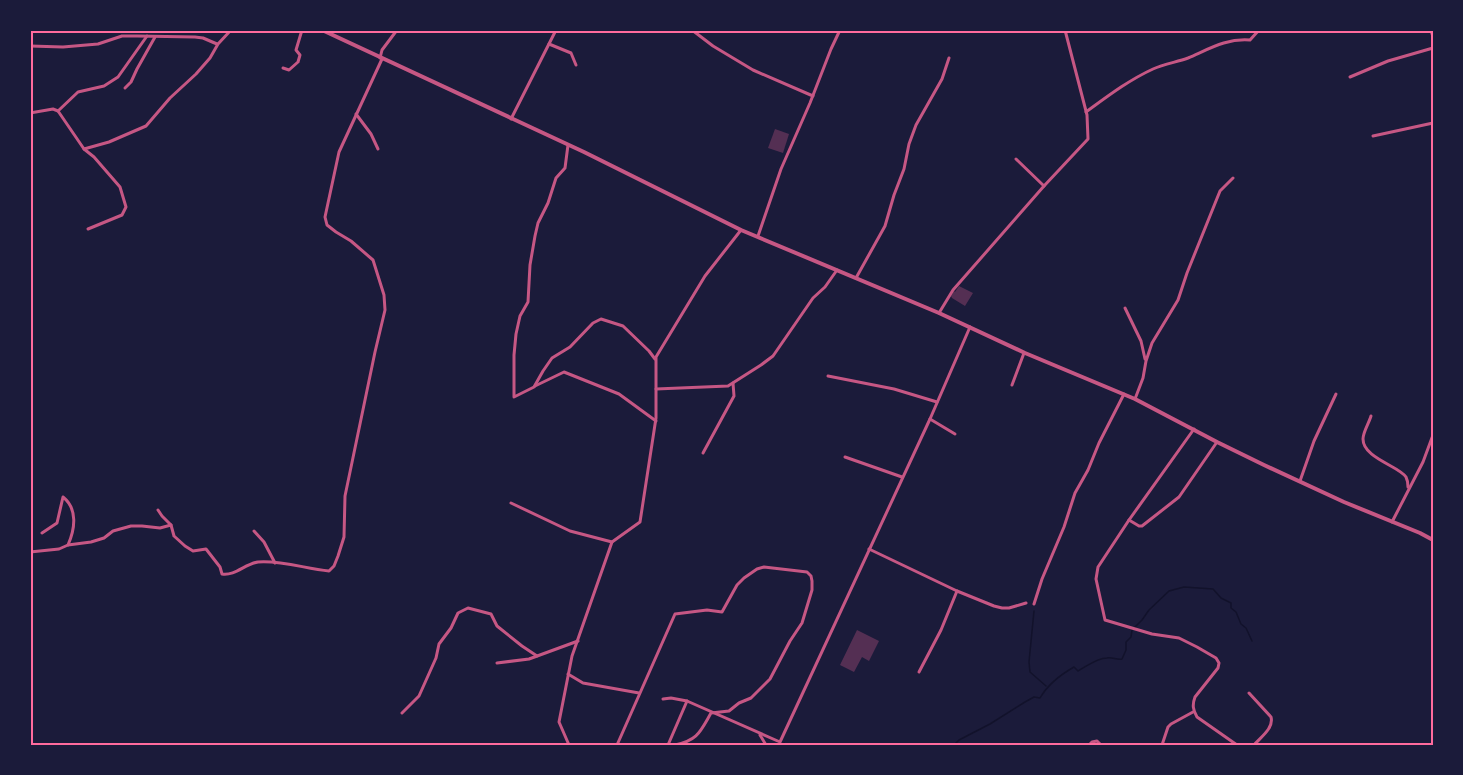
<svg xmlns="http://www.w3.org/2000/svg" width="1463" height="775" viewBox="0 0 1463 775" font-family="Bitter,serif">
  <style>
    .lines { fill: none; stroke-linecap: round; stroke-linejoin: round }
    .stream { stroke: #12122b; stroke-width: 1.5 }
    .building { fill: #542f53 }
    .minor { stroke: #c65784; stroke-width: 3 }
    .tertiary { stroke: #c65784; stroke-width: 4 }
    .neatline { fill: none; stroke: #ff6b9d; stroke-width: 2 }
  </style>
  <rect width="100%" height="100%" fill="#1b1b3a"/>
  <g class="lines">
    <!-- stream -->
    <g class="stream">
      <path d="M1034,611L1029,662L1030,672L1046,686"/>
      <path d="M784,743L786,745"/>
      <path d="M954,745L959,740L990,724L1025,702L1034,697L1040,698C1048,684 1060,675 1074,667L1078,671C1087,666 1097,658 1107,658C1113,657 1116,660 1122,659L1126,650V642L1131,637L1132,630L1142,620L1149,610L1169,591L1184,587L1213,589L1221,598L1231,603V608L1236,612L1241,624L1246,628L1252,641"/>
    </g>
  </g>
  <!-- building -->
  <g class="building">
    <path d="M775,129L789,134L783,153L768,148Z"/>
    <path d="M959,286L973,293L965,306L952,298L951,296L954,291L955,292Z"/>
    <path d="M857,630L879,641L869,661L862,657L854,672L840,665Z"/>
  </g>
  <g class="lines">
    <!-- minor -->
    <g class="minor">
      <path d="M692,30L713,46L753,70L813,96"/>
      <path d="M1431,30L1433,37"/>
      <path d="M549,44L571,53L576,65"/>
      <path d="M30,46L63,47L98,44L122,36H137L195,37L203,38L217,44"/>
      <path d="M380,58L382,50L397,30"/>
      <path d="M283,68L289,70L298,62L300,55L296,50L302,30"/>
      <path d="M1350,77L1388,61L1433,48"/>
      <path d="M125,88L131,82L137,69L155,37"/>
      <path d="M58,111L78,92L104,86L118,77L147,36"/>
      <path d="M1086,112C1108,96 1129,80 1153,69C1164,64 1177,62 1188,58C1209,49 1227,38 1250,40L1259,30"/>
      <path d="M30,113L53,109L58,111L84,149L94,157L120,187L126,207L122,215L88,229"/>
      <path d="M356,114L371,134L378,149"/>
      <path d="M511,119L556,30"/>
      <path d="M1373,136L1433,123"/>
      <path d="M568,145L565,168L556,178L548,203L538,223L535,236L530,265L528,302L520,316L516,334L514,355V397L534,387L543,371L552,358L570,347L593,323L601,319L623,326L649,351L655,359"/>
      <path d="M84,149L109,142L146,126L170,98L196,74L210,58L218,44L231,30"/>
      <path d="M1016,159L1044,186"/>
      <path d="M758,236L781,169L810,103L831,49L840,30"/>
      <path d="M856,278L885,226L894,195L904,169L909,144L916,125L942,79L949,58"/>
      <path d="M1125,308L1141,341L1145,359"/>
      <path d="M939,313L953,290L1044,186L1088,139L1087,115L1065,30"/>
      <path d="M828,376L894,389L937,402"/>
      <path d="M1012,385L1024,353"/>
      <path d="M535,386L564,372L619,394L656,421"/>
      <path d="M656,389L728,386L761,365L773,356L813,298L825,287L837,270"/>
      <path d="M1135,399L1143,378L1146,361L1152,343L1178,300L1187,273L1220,191L1233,178"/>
      <path d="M1371,416C1369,423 1363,432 1363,439C1363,458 1399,466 1406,477C1408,481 1408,482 1408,487"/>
      <path d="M930,419L955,434"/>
      <path d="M1194,429L1129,520L1098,567L1096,579L1105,620L1152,634L1179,638L1197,647L1216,658L1219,663L1218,668L1195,697C1192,705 1193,710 1197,717L1237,745"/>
      <path d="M703,453L734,396L733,383"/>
      <path d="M845,457L902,477"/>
      <path d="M1300,481L1314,441L1336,394"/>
      <path d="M511,503L570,531L612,542"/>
      <path d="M158,510L162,516L171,525L174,536L185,546L193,551L206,549L220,567L222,574C235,576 245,564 258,562C282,560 306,569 329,571L334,566L338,556L344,537L345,496L375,352L385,310L384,295L373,260L351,241L336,232L327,225L325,217L339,152L382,59"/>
      <path d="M1129,520L1139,526H1142L1179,497L1217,442"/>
      <path d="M1392,522L1423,462L1433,435"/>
      <path d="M254,531L264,542L275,563"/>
      <path d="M42,533L57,523L63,497C78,509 75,529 68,545"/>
      <path d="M869,549L957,591L994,606L1002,608H1009L1026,603"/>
      <path d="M30,552L59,549L68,545L91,542L104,538L113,531L131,526H142L160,528L171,525"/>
      <path d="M1034,604L1042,579L1064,527L1075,493L1088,470L1099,443L1124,394"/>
      <path d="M497,663L529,659L578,641"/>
      <path d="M919,672L941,630L957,591"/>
      <path d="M568,674L583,683L639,693"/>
      <path d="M1249,693L1271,717C1274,728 1261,737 1254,745"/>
      <path d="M663,699L671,698L687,701L780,742L930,419L970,327"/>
      <path d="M402,713L419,696L436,658L439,644L451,628L458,613L468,608L491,614L497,626L522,646L537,656"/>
      <path d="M760,735L766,745"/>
      <path d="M569,745L559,722L572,656L612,542L640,522L656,418V357L705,276L741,230"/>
      <path d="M617,745L675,614L707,610L722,612L737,585L744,578L757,569L764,567L807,572L811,576L812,581V590L802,623L790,641L770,679L751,698L739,703L729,711L711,713C700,732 698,740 675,745"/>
      <path d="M668,745L687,701"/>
      <path d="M1089,745L1092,742L1097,741L1101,745"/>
      <path d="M1162,745L1168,727L1171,724L1193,712"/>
    </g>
    <!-- tertiary -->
    <path class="tertiary" d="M322,30L584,152L741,230L939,313L1025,353L1135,399L1217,442L1264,465L1344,502L1420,533L1433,540"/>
  </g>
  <!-- border -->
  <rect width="1463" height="775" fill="none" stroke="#1b1b3a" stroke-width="63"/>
  <rect x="32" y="32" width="1400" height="712" class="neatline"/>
</svg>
